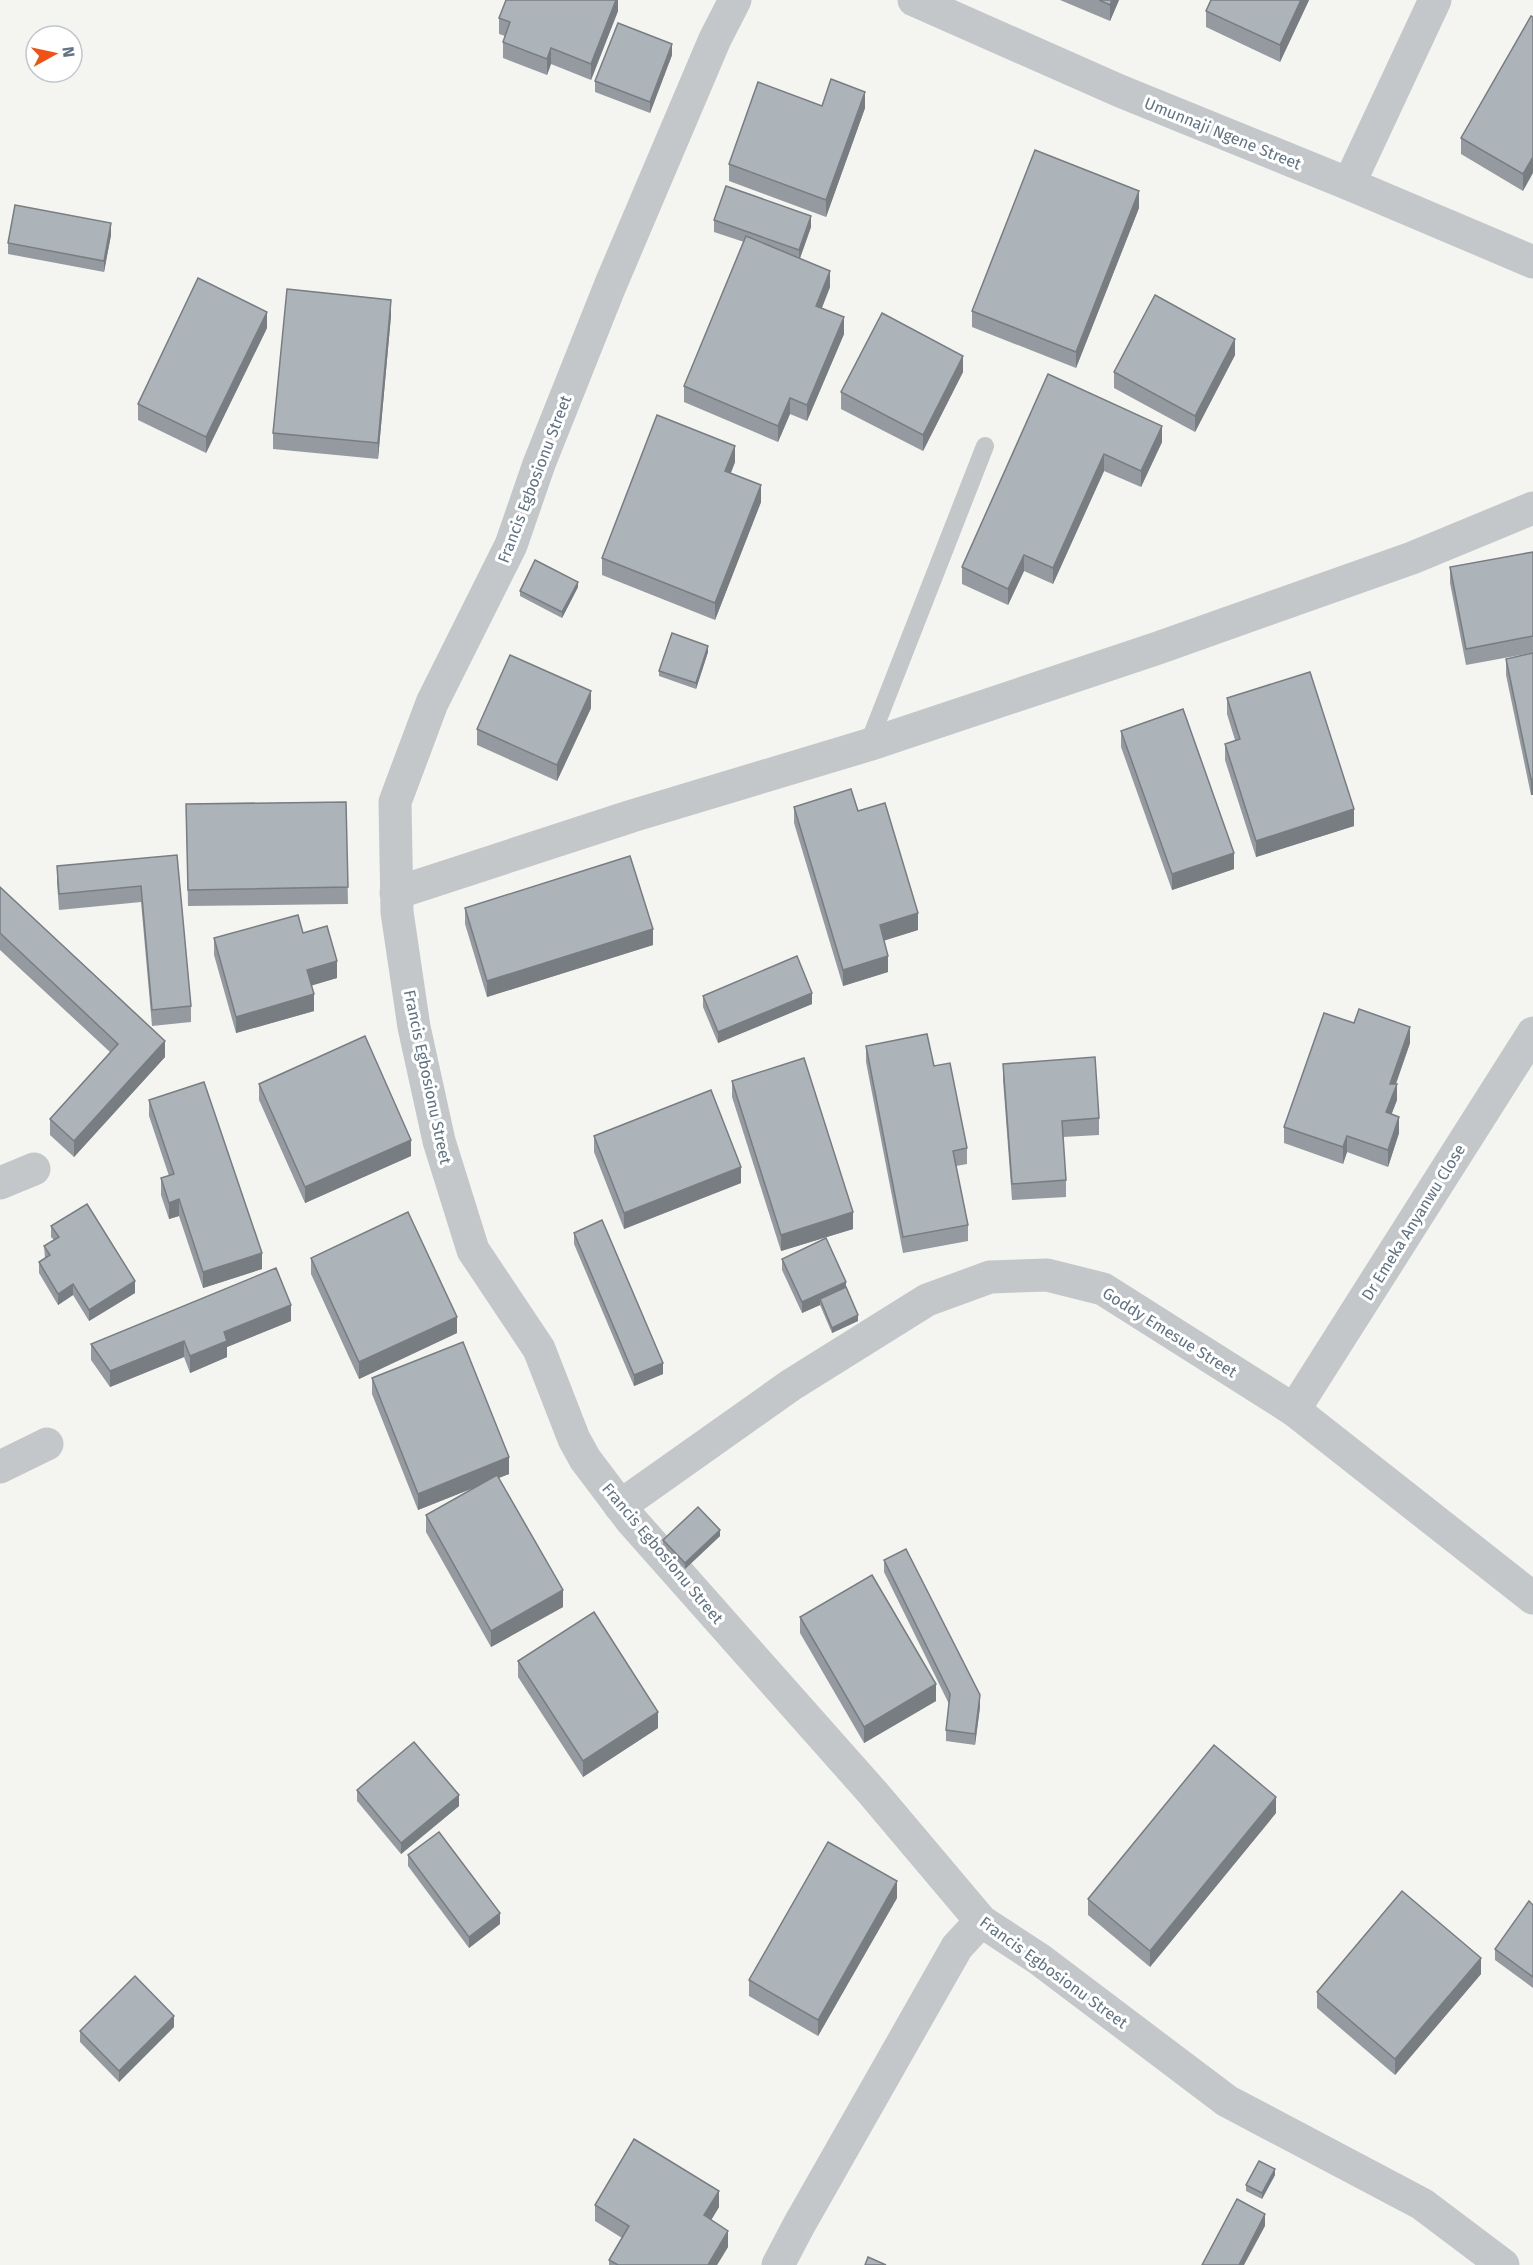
<svg xmlns="http://www.w3.org/2000/svg" width="1533" height="2265" viewBox="0 0 1533 2265" font-family="'Fira Sans',sans-serif">
  <style>
    .lines { fill: none; stroke-linecap: round; stroke-linejoin: round }
    .service { stroke: #c3c7ca; stroke-width: 18 }
    .minor { stroke: #c3c7ca; stroke-width: 33 }
    .wall { fill: #949a9f }
    .shaded-wall { fill: #787d82 }
    .building { fill: #acb3b9; stroke: #787d82; stroke-width: 1.5 }
    .labels { text-anchor: middle; stroke-width: 6; stroke-linejoin: round; paint-order: stroke }
    .street-label { font-size: 16px; fill: #617383; stroke: #fff }
  </style>
  <rect width="100%" height="100%" fill="#f4f5f0"/>
  <g class="lines">
    <!-- service -->
    <path class="service" d="M868,745L985,446"/>
    <!-- minor -->
    <g class="minor">
      <path d="M735,0L715,39L610,286L539,464L511,545L432,703L395,802L397,912L414,1027L439,1141L473,1250L539,1349L574,1439L585,1459L631,1520L873,1793L981,1921L1039,1959L1227,2101L1422,2204L1503,2265"/>
      <path d="M914,0L1120,91L1349,184L1533,262"/>
      <path d="M1349,184L1435,0"/>
      <path d="M396,893L632,816L868,745L1158,648L1412,558L1533,508"/>
      <path d="M0,1183L34,1169"/>
      <path d="M1294,1410L1533,1033"/>
      <path d="M0,1467L47,1444"/>
      <path d="M620,1506L791,1385L927,1300L990,1277L1047,1275L1103,1289L1294,1410L1533,1598"/>
      <path d="M778,2265L799,2225L957,1947L981,1921"/>
    </g>
  </g>
  <!-- wall -->
  <g class="wall">
    <path d="M618,0V11L591,80L551,64L547,75L503,58V42L505,36L499,34V18Z"/>
    <path d="M1060,0H1119L1110,21Z"/>
    <path d="M1211,0H1309L1280,62L1206,27V11Z"/>
    <path d="M1533,17L1523,191L1461,154V138Z"/>
    <path d="M672,55L650,113L595,92V81Z"/>
    <path d="M822,106L865,108L826,217L729,181V164Z"/>
    <path d="M1139,208L1076,368L972,327V311Z"/>
    <path d="M714,220L811,227L800,258L830,287L822,308L844,334L807,421L790,414L778,442L684,402V386L744,242L714,232Z"/>
    <path d="M111,235L104,272L8,254V243Z"/>
    <path d="M391,316L378,459L273,449V433Z"/>
    <path d="M267,328L206,453L138,420V404Z"/>
    <path d="M1235,355L1195,432L1114,388V372Z"/>
    <path d="M963,372L923,451L841,409V392Z"/>
    <path d="M1048,374L1162,442L1141,487L1104,471L1053,584L1024,571L1008,605L962,584V567Z"/>
    <path d="M735,462L731,473L761,502L715,620L602,575V558Z"/>
    <path d="M1533,552V795H1531L1506,675V659L1531,653L1466,665L1450,583V567Z"/>
    <path d="M578,587L562,618L520,596V591Z"/>
    <path d="M708,652L696,689L659,676V671Z"/>
    <path d="M1227,698L1354,826L1256,857L1225,760V744L1235,740L1227,714Z"/>
    <path d="M591,708L557,781L477,745V729Z"/>
    <path d="M1121,731L1234,869L1172,890L1121,747Z"/>
    <path d="M346,802L348,904L188,906L186,804Z"/>
    <path d="M794,807L858,811L918,930L884,940L888,972L843,986L794,823Z"/>
    <path d="M177,855L191,1006V1022L152,1026L141,902L59,910L57,882V866Z"/>
    <path d="M0,887L165,1057L74,1157L50,1135V1119L110,1052L0,950Z"/>
    <path d="M465,908L653,945L487,997L465,924Z"/>
    <path d="M303,933L337,978L311,985L314,1011L236,1033L214,955V938Z"/>
    <path d="M703,996L812,1004L718,1043L703,1007Z"/>
    <path d="M1410,1043L1396,1084L1397,1100L1391,1114L1399,1133L1388,1167L1347,1152L1343,1164L1284,1143V1127Z"/>
    <path d="M866,1046L934,1066L967,1148V1164L956,1166L968,1225V1241L903,1253L866,1062Z"/>
    <path d="M1003,1064L1099,1118V1135L1063,1137L1066,1180V1197L1012,1200L1003,1080Z"/>
    <path d="M732,1081L853,1229L781,1251L732,1097Z"/>
    <path d="M259,1084L411,1156L305,1203L259,1100Z"/>
    <path d="M149,1100L262,1269L203,1288L179,1216L169,1219L161,1195V1178L169,1176L149,1116Z"/>
    <path d="M594,1136L741,1183L624,1229L594,1152Z"/>
    <path d="M51,1226L135,1293L89,1321L73,1295L58,1305L39,1273V1262L45,1258L44,1246L54,1240L51,1237Z"/>
    <path d="M574,1233L663,1374L634,1386L574,1244Z"/>
    <path d="M311,1258L457,1333L359,1379L311,1274Z"/>
    <path d="M782,1259L846,1287L858,1321L832,1333L820,1305L802,1313L782,1270Z"/>
    <path d="M291,1321L227,1347V1357L190,1373L184,1357L110,1387L91,1360V1344Z"/>
    <path d="M372,1378L509,1474L498,1478L563,1607L491,1647L426,1532V1515L475,1487L418,1510L372,1394Z"/>
    <path d="M720,1536L685,1569L663,1546V1540Z"/>
    <path d="M884,1560L980,1707L975,1745L946,1741V1730L949,1704L884,1572Z"/>
    <path d="M800,1617L936,1701L864,1743L800,1633Z"/>
    <path d="M518,1661L658,1728L583,1777L518,1677Z"/>
    <path d="M357,1790L459,1806L401,1854L357,1801Z"/>
    <path d="M1276,1813L1150,1967L1088,1915V1899Z"/>
    <path d="M408,1855L500,1924L469,1948L408,1866Z"/>
    <path d="M897,1898L818,2036L749,1996V1980Z"/>
    <path d="M1533,1905V1988L1495,1960V1949Z"/>
    <path d="M1481,1974L1395,2075L1317,2008V1992Z"/>
    <path d="M174,2027L119,2082L80,2042V2031Z"/>
    <path d="M1275,2175L1262,2199L1246,2191V2185Z"/>
    <path d="M595,2205L719,2207L711,2220L728,2247L717,2265H609V2260L622,2238L595,2221Z"/>
  </g>
  <!-- shaded-wall -->
  <g class="shaded-wall">
    <path d="M616,0H618V11L591,80V64Z"/>
    <path d="M1112,0H1119L1110,21V5Z"/>
    <path d="M1301,0H1309L1280,62V45Z"/>
    <path d="M672,44V55L650,113V102Z"/>
    <path d="M551,48V64L547,75V59Z"/>
    <path d="M865,92V108L826,217V200Z"/>
    <path d="M1533,157V173L1523,191V174Z"/>
    <path d="M1139,191V208L1076,368V352Z"/>
    <path d="M811,216V227L799,261V250Z"/>
    <path d="M111,223V235L104,272V261Z"/>
    <path d="M830,271V287L816,322V306Z"/>
    <path d="M391,300V316L378,459V443Z"/>
    <path d="M267,312V328L206,453V437Z"/>
    <path d="M844,317V334L807,421V405Z"/>
    <path d="M1235,339V355L1195,432V416Z"/>
    <path d="M963,356V372L923,451V435Z"/>
    <path d="M790,398V414L778,442V426Z"/>
    <path d="M1162,426V442L1141,487V471Z"/>
    <path d="M735,446V462L725,487V471Z"/>
    <path d="M1104,454V471L1053,584V568Z"/>
    <path d="M761,485V502L715,620V603Z"/>
    <path d="M1024,555V571L1008,605V589Z"/>
    <path d="M578,582V587L562,618V612Z"/>
    <path d="M708,646V652L696,689V683Z"/>
    <path d="M591,691V708L557,781V765Z"/>
    <rect x="1531" y="779" width="2" height="16"/>
    <path d="M1354,809V826L1256,857V841Z"/>
    <path d="M1234,853V869L1172,890V874Z"/>
    <path d="M918,913V930L880,942V925Z"/>
    <path d="M653,929V945L487,997V981Z"/>
    <path d="M888,956V972L843,986V970Z"/>
    <path d="M337,961V978L307,987V970Z"/>
    <path d="M812,993V1004L718,1043V1032Z"/>
    <path d="M314,994V1011L236,1033V1017Z"/>
    <path d="M1410,1027V1043L1390,1100V1084Z"/>
    <path d="M165,1041V1057L74,1157V1141Z"/>
    <path d="M1397,1084V1100L1386,1129V1112Z"/>
    <path d="M1399,1117V1133L1388,1167V1150Z"/>
    <path d="M1347,1136V1152L1343,1164V1147Z"/>
    <path d="M411,1140V1156L305,1203V1187Z"/>
    <path d="M741,1167V1183L624,1229V1213Z"/>
    <path d="M179,1199V1216L169,1219V1203Z"/>
    <path d="M853,1212V1229L781,1251V1235Z"/>
    <path d="M262,1253V1269L203,1288V1272Z"/>
    <path d="M135,1281V1293L89,1321V1310Z"/>
    <path d="M846,1282V1293L820,1299V1305L802,1313V1302Z"/>
    <path d="M73,1284V1295L58,1305V1294Z"/>
    <path d="M291,1305V1321L227,1347V1357L190,1373V1356L224,1332Z"/>
    <path d="M858,1315V1321L832,1333V1328Z"/>
    <path d="M457,1317V1333L359,1379V1362Z"/>
    <path d="M184,1341V1357L110,1387V1371Z"/>
    <path d="M663,1363V1374L634,1386V1375Z"/>
    <path d="M509,1457V1474L418,1510V1494Z"/>
    <path d="M720,1530V1536L685,1569V1563Z"/>
    <path d="M563,1590V1607L491,1647V1631Z"/>
    <path d="M936,1684V1701L864,1743V1727Z"/>
    <path d="M980,1695V1707L975,1745V1734Z"/>
    <path d="M658,1712V1728L583,1777V1761Z"/>
    <path d="M459,1795V1806L401,1854V1843Z"/>
    <path d="M1276,1797V1813L1150,1967V1951Z"/>
    <path d="M897,1881V1898L818,2036V2020Z"/>
    <path d="M500,1913V1924L469,1948V1937Z"/>
    <path d="M1481,1958V1974L1395,2075V2059Z"/>
    <path d="M174,2016V2027L119,2082V2071Z"/>
    <path d="M1275,2169V2175L1262,2199V2193Z"/>
    <path d="M719,2191V2207L704,2232V2215Z"/>
    <path d="M1265,2214V2226L1244,2265H1239Z"/>
    <path d="M728,2231V2247L717,2265H708Z"/>
  </g>
  <!-- building -->
  <g class="building">
    <path d="M506,0H616L591,64L551,48L547,59L503,42L510,22L499,18Z"/>
    <path d="M1099,0H1112L1110,5Z"/>
    <path d="M1211,0H1301L1280,45L1206,11Z"/>
    <path d="M1531,16L1533,17V157L1523,174L1461,138Z"/>
    <path d="M618,23L672,44L650,102L595,81Z"/>
    <path d="M831,79L865,92L826,200L729,164L758,82L822,106Z"/>
    <path d="M1035,150L1139,191L1076,352L972,311Z"/>
    <path d="M726,186L811,216L799,250L714,220Z"/>
    <path d="M15,205L111,223L104,261L8,243Z"/>
    <path d="M746,236L830,271L816,306L844,317L807,405L790,398L778,426L684,386Z"/>
    <path d="M198,278L267,312L206,437L138,404Z"/>
    <path d="M287,289L391,300L378,443L273,433Z"/>
    <path d="M1155,295L1235,339L1195,416L1114,372Z"/>
    <path d="M882,313L963,356L923,435L841,392Z"/>
    <path d="M1048,374L1162,426L1141,471L1104,454L1053,568L1024,555L1008,589L962,567Z"/>
    <path d="M657,415L735,446L725,471L761,485L715,603L602,558Z"/>
    <path d="M1533,552V636L1466,649L1450,567Z"/>
    <path d="M535,560L578,582L562,612L520,591Z"/>
    <path d="M672,633L708,646L696,683L659,671Z"/>
    <path d="M1533,653V779H1531L1506,659Z"/>
    <path d="M510,655L591,691L557,765L477,729Z"/>
    <path d="M1310,672L1354,809L1256,841L1225,744L1240,739L1227,698Z"/>
    <path d="M1183,709L1234,853L1172,874L1121,731Z"/>
    <path d="M851,789L858,811L885,803L918,913L880,925L888,956L843,970L794,807Z"/>
    <path d="M346,802L348,887L188,890L186,804Z"/>
    <path d="M177,855L191,1006L152,1010L141,886L59,894L57,866Z"/>
    <path d="M630,856L653,929L487,981L465,908Z"/>
    <path d="M0,887L165,1041L74,1141L50,1119L118,1044L0,933Z"/>
    <path d="M298,915L303,933L327,926L337,961L307,970L314,994L236,1017L214,938Z"/>
    <path d="M797,956L812,993L718,1032L703,996Z"/>
    <path d="M1359,1009L1410,1027L1390,1084H1397L1386,1112L1399,1117L1388,1150L1347,1136L1343,1147L1284,1127L1324,1013L1354,1023Z"/>
    <path d="M927,1034L934,1066L950,1063L967,1148L953,1151L968,1225L903,1237L866,1046Z"/>
    <path d="M365,1036L411,1140L305,1187L259,1084Z"/>
    <path d="M1095,1057L1099,1118L1062,1121L1066,1180L1012,1184L1003,1064Z"/>
    <path d="M804,1058L853,1212L781,1235L732,1081Z"/>
    <path d="M204,1082L262,1253L203,1272L179,1199L169,1203L161,1178L174,1174L149,1100Z"/>
    <path d="M711,1090L741,1167L624,1213L594,1136Z"/>
    <path d="M87,1204L135,1281L89,1310L73,1284L58,1294L39,1262L50,1255L44,1246L59,1237L51,1226Z"/>
    <path d="M408,1212L457,1317L359,1362L311,1258Z"/>
    <path d="M602,1220L663,1363L634,1375L574,1233Z"/>
    <path d="M826,1238L846,1282L802,1302L782,1259Z"/>
    <path d="M276,1268L291,1305L224,1332L227,1341L190,1356L184,1341L110,1371L91,1344Z"/>
    <path d="M846,1287L858,1315L832,1328L820,1299Z"/>
    <path d="M463,1342L509,1457L418,1494L372,1378Z"/>
    <path d="M497,1475L563,1590L491,1631L426,1515Z"/>
    <path d="M698,1507L720,1530L685,1563L663,1540Z"/>
    <path d="M906,1549L980,1695L975,1734L946,1730L950,1694L884,1560Z"/>
    <path d="M872,1575L936,1684L864,1727L800,1617Z"/>
    <path d="M594,1612L658,1712L583,1761L518,1661Z"/>
    <path d="M414,1742L459,1795L401,1843L357,1790Z"/>
    <path d="M1214,1745L1276,1797L1150,1951L1088,1899Z"/>
    <path d="M439,1832L500,1913L469,1937L408,1855Z"/>
    <path d="M828,1842L897,1881L818,2020L749,1980Z"/>
    <path d="M1402,1891L1481,1958L1395,2059L1317,1992Z"/>
    <path d="M1529,1901L1533,1905V1977L1495,1949Z"/>
    <path d="M135,1976L174,2016L119,2071L80,2031Z"/>
    <path d="M634,2139L719,2191L704,2215L728,2231L708,2265H618L609,2260L629,2226L595,2205Z"/>
    <path d="M1259,2161L1275,2169L1262,2193L1246,2185Z"/>
    <path d="M1237,2199L1265,2214L1239,2265H1202Z"/>
    <path d="M868,2257L886,2265H865Z"/>
  </g>
  <g class="labels">
    <!-- street labels -->
    <g class="street-label">
      <text transform="translate(1223 133) rotate(22)" y="6">Umunnaji Ngene Street</text>
      <text transform="translate(534 479) rotate(-69)" y="6">Francis Egbosionu Street</text>
      <text transform="translate(428 1077) rotate(78)" y="6">Francis Egbosionu Street</text>
      <text transform="translate(1413 1222) rotate(-58)" y="6">Dr Emeka Anyanwu Close</text>
      <text transform="translate(1170 1332) rotate(32)" y="6">Goddy Emesue Street</text>
      <text transform="translate(663 1553) rotate(50)" y="6">Francis Egbosionu Street</text>
      <text transform="translate(1054 1972) rotate(36)" y="6">Francis Egbosionu Street</text>
    </g>
  </g>
  <!-- north arrow -->
  <g transform="translate(54 54) rotate(82)"><circle r="28" fill="#ffffff" stroke="#c0c7cd" stroke-width="1.5"/>
  <path d="M0-4.5L10 22L0 15L-10 22Z" fill="#ef5116"/>
  <text y="-9" font-size="16" font-weight="bold" text-anchor="middle" fill="#617383">N</text>
  </g>
</svg>
